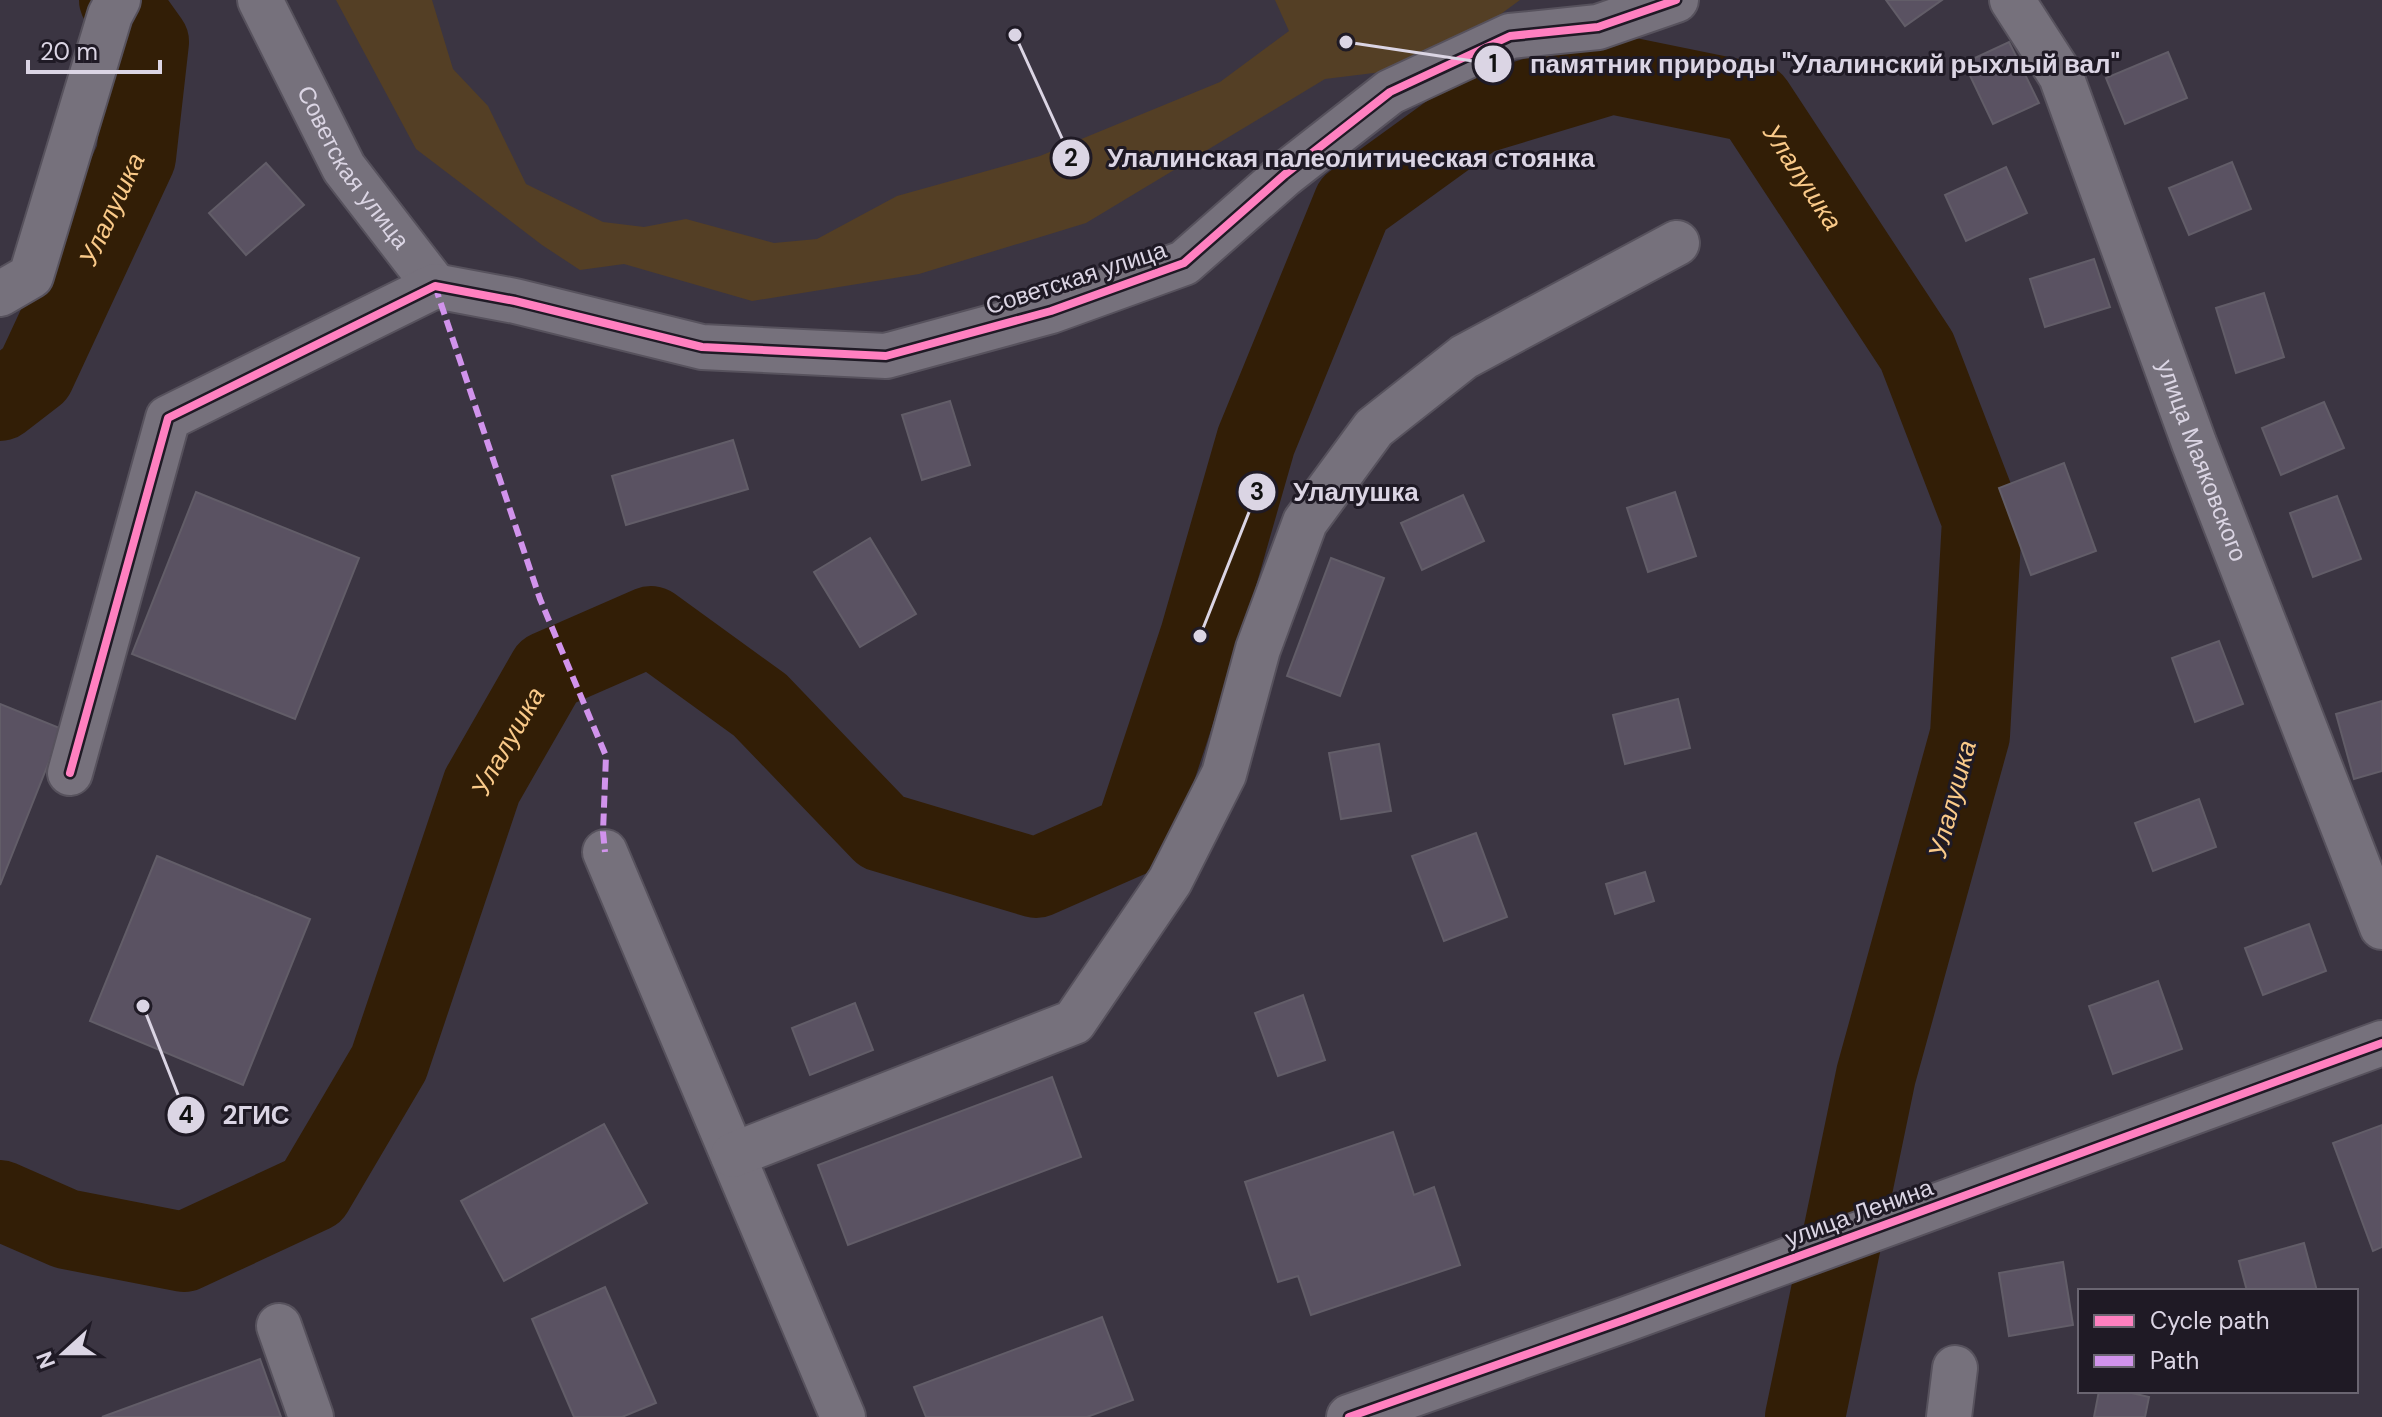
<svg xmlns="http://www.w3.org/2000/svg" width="2382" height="1417" viewBox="0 0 2382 1417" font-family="'DM Sans',sans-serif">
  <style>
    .green { fill: #543f25 }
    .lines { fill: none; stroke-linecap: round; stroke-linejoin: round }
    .river { stroke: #321e06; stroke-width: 80 }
    .building { fill: #5a5262; stroke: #625d68; stroke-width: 2 }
    .minor-casing { stroke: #57525d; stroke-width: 48 }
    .minor { stroke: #76717c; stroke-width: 44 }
    .quiet { stroke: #d193ec; stroke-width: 6; stroke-dasharray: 12 6; stroke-linecap: butt }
    .cycleway-casing { stroke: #1f1a25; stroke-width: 13 }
    .cycleway { stroke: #ff80c0; stroke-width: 8 }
    .labels { text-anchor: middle; stroke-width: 6; stroke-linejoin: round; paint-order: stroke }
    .street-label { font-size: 24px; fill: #dbd5e4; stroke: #1f1a25 }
    .water-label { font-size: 26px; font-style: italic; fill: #faca89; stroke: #1f1a25 }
    .leader { fill: none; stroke: #dbd5e4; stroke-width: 3 }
    .callout-dot { fill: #dbd5e4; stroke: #1f1a25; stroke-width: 3 }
    .mark-label { font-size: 24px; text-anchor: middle; font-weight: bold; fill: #111 }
    .callout-label { font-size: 26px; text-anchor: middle; font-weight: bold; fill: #dbd5e4; stroke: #1f1a25; stroke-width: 6; stroke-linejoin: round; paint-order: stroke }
  </style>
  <rect width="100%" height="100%" fill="#3b3542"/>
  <!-- green -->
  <path class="green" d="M336,0H432L453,69L488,106L526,184L603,222L644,227L686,219L774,243L817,239L897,196L1040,156L1220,82L1289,31L1275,0H1520L1457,46L1414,68L1325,79L1086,223L919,274L752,301L624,264L580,270L542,245L416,149Z"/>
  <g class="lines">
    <!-- river -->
    <g class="river">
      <path id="s1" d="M0,401L35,374L136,157L149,42L119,0"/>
      <path id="s2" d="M0,1200L66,1229L184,1252L313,1192L389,1063L482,786L548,671L651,626L760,705L882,832L1036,878L1134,835L1200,636L1256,441L1353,204L1476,115L1612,74L1754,103L1917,351L1982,520L1970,735L1876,1075L1805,1417"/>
    </g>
  </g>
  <!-- building -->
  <g class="building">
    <path d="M1886,0H1942L1905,26Z"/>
    <path d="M2009,42L2039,103L1993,124L1964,63Z"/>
    <path d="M2168,52L2187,98L2125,124L2106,78Z"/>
    <path d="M2232,162L2251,209L2189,235L2169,188Z"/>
    <path d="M266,163L304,205L246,255L209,213Z"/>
    <path d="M2006,167L2027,213L1966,241L1945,195Z"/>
    <path d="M2094,259L2110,307L2045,327L2030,279Z"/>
    <path d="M2264,293L2284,357L2236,373L2216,308Z"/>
    <path d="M950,401L970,465L922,480L902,415Z"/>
    <path d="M2324,402L2344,448L2281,475L2262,428Z"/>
    <path d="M733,440L748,489L626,525L612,476Z"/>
    <path d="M2064,463L2096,551L2031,575L1999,488Z"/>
    <path d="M196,492L359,558L295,719L132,654Z"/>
    <path d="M1675,492L1696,556L1648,572L1627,508Z"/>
    <path d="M1463,495L1484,541L1422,570L1401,523Z"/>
    <path d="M2337,496L2361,559L2313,577L2290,513Z"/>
    <path d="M870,538L916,614L860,647L814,572Z"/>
    <path d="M1331,558L1384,578L1340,696L1287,676Z"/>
    <path d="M2219,641L2243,704L2195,722L2172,658Z"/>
    <path d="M1678,699L1690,748L1625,764L1613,715Z"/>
    <path d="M2382,701V771L2354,779L2336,714Z"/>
    <path d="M0,704L62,729L0,885Z"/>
    <path d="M1379,744L1391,811L1341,819L1329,753Z"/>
    <path d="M2199,799L2216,847L2153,871L2135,823Z"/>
    <path d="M1476,833L1507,917L1444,941L1412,856Z"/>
    <path d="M157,856L310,919L243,1085L90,1021Z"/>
    <path d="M1645,872L1654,901L1615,914L1606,884Z"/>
    <path d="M2309,924L2326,971L2263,995L2245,948Z"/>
    <path d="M2158,981L2182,1049L2113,1074L2089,1006Z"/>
    <path d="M1303,995L1325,1060L1278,1076L1255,1013Z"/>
    <path d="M855,1003L873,1050L810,1075L792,1028Z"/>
    <path d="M1052,1077L1081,1157L848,1245L818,1165Z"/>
    <path d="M604,1124L647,1203L504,1281L461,1201Z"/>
    <path d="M2382,1125V1247L2373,1251L2333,1143Z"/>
    <path d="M1393,1132L1414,1195L1434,1187L1460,1265L1311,1315L1298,1276L1278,1282L1245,1182Z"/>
    <path d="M2304,1243L2317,1291H2247L2239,1261Z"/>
    <path d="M2063,1262L2073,1325L2009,1336L1999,1273Z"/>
    <path d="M605,1287L656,1403L622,1417H574L532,1319Z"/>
    <path d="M1102,1317L1133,1400L1087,1417H926L914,1387Z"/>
    <path d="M260,1359L281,1417H102Z"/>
    <path d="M2099,1391H2123L2149,1397L2145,1417H2094Z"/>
  </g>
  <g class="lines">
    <!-- minor casing -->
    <g class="minor-casing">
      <g id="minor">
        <path id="s3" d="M260,0L344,168L435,286"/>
        <path id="s4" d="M2012,0L2061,76L2194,443L2382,927"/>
        <path d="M0,294L31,276L110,15L118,0"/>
        <path d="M70,773L168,418L435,286L515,301L702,347L886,356L1051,311L1184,263L1284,175L1390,92L1510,36L1598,27L1676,0"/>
        <path d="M605,852L843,1417"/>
        <path d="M733,1155L1074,1022L1170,881L1224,774L1258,649L1305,522L1374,428L1464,357L1677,243"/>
        <path d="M279,1326L311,1417"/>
        <path d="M1349,1417L1624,1320L2382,1043"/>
        <path d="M1949,1417L1955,1368"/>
      </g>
    </g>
    <!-- minor -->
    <use href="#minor" class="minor"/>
    <!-- quiet -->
    <path class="quiet" d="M435,286L540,599L606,756L603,832L605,852"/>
    <!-- cycleway casing -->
    <g class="cycleway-casing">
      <g id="cycleway">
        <path d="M70,773L168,418L435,286L515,301L702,347L886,356L1051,311L1184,263L1284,175L1390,92L1510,36L1598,27L1676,0"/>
        <path d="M1349,1417L1624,1320L2382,1043"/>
      </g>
    </g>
    <!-- cycleway -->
    <use href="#cycleway" class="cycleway"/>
  </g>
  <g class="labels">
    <!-- street labels -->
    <g class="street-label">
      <text dy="8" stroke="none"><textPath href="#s3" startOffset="192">Советская улица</textPath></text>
      <text transform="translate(1076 278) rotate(-18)" y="8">Советская улица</text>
      <text dy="8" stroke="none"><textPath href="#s4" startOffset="500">улица Маяковского</textPath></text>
      <text transform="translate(1859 1213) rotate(-20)" y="8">улица Ленина</text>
    </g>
    <!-- water labels -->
    <g class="water-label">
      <text dy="9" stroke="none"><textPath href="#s2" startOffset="2796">Улалушка</textPath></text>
      <text dy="9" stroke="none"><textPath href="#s1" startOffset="226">Улалушка</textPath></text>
      <text dy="9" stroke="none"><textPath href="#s2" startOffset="828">Улалушка</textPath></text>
      <text transform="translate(1952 799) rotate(-75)" y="9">Улалушка</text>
    </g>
  </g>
  <!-- callouts -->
  <path class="leader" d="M1346 42L1493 64M1015 35L1071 158M1200 636L1257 492M143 1006L186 1115"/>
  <g class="callout-dot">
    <circle cx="1346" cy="42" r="8"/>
    <circle cx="1015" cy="35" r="8"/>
    <circle cx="1200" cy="636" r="8"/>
    <circle cx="143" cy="1006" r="8"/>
    <circle cx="1493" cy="64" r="20"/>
    <circle cx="1071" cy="158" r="20"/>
    <circle cx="1257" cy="492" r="20"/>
    <circle cx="186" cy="1115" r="20"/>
  </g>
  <g class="mark-label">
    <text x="1493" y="72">1</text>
    <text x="1071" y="166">2</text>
    <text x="1257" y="500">3</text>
    <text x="186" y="1123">4</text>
  </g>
  <g class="callout-label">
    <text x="1825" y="73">памятник природы "Улалинский рыхлый вал"</text>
    <text x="1351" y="167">Улалинская палеолитическая стоянка</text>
    <text x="1356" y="501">Улалушка</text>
    <text x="256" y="1124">2ГИС</text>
  </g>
  <!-- legend -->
  <rect x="2078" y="1289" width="280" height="104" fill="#1f1a25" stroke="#6a6571" stroke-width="2"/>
  <rect x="2094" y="1315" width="40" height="12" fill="#ff80c0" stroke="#6a6571" stroke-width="2"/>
  <text x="2150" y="1329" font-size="24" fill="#dbd5e4">Cycle path</text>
  <rect x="2094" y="1355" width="40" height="12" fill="#d193ec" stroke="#6a6571" stroke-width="2"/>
  <text x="2150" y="1369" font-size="24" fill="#dbd5e4">Path</text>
  <!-- north arrow -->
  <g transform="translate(64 1353) rotate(249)" stroke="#1f1a25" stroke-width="6" paint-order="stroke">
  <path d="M0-6L14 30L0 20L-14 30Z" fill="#dbd5e4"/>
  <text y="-12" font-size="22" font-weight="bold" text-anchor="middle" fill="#dbd5e4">N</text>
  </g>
  <!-- scale -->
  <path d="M28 60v12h132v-12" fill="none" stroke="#dbd5e4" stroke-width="4"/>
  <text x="40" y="60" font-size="24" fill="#dbd5e4" stroke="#1f1a25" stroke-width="6" paint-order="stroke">20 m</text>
</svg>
